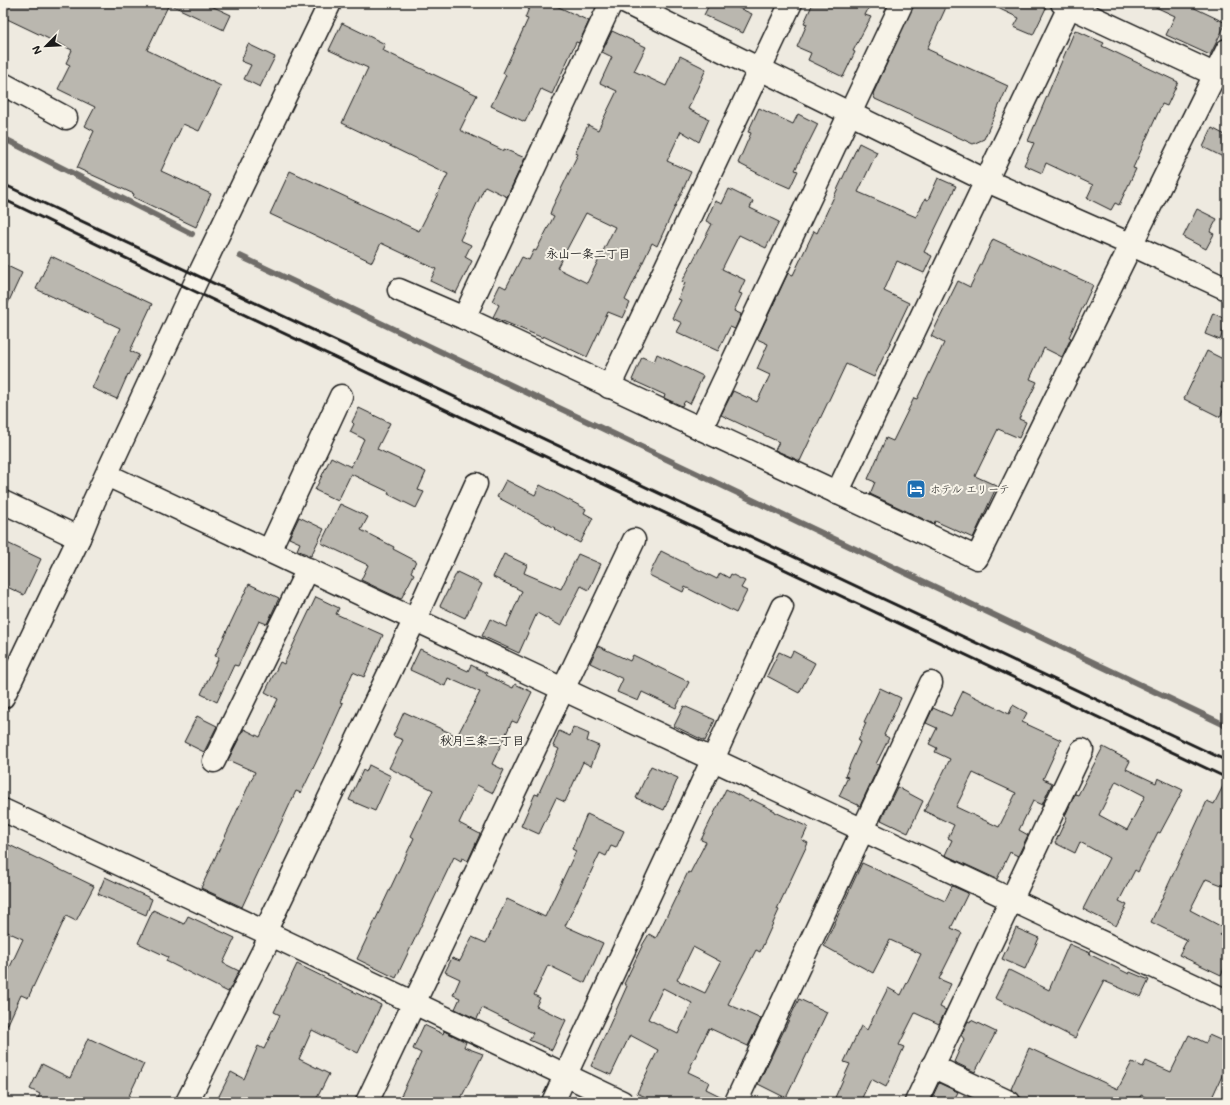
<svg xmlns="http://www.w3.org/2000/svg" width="1230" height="1105" viewBox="0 0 1230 1105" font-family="Mali,'Klee One',sans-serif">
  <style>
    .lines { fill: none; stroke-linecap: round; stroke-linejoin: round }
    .stream { stroke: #6f6d69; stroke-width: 6 }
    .building { fill: #bab7af; stroke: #1c1c1c; fill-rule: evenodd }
    .minor-casing { stroke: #1c1c1c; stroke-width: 25 }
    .tertiary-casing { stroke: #1c1c1c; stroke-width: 25 }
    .minor { stroke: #f7f3e8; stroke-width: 22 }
    .tertiary { stroke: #f7f3e8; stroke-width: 22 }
    .rail { stroke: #1c1c1c; stroke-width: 3 }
    .labels { text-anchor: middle; stroke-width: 4; stroke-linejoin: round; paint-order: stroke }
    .poi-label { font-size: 11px; fill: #1c1c1c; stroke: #f7f3e8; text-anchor: start }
    .neighbourhood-label { font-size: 12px; font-weight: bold; fill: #1c1c1c; stroke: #f7f3e8 }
  </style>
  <rect width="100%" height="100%" fill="#eeeae0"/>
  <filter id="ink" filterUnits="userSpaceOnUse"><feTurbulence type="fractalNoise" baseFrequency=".025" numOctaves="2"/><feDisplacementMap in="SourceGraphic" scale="8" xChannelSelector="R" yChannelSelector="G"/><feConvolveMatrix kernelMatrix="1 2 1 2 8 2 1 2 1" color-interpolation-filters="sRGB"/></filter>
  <g filter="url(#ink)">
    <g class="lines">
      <!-- stream -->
      <g class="stream">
        <path d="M3,138L192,234"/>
        <path d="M240,256L1227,726"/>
      </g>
    </g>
    <!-- building -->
    <g class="building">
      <path d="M3,3H205L231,15L224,30L169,4L147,50L221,86L199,131L183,124L161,171L211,194L196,227L133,197L134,194L77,168L94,131L85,126L95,107L58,89L70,65L66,63L72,50L3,17Z"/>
      <path d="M531,3H550L589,21L579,43L576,42L552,94L541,89L525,122L491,106L506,75L503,73L528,19L525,18Z"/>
      <path d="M710,3H728L752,14L743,33L704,15Z"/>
      <path d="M813,3H871L865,15L871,17L853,51L855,52L843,77L808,60L811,53L797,47L807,24L804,23Z"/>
      <path d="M914,3H948L927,49L1008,86L984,139L973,144L875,99L873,94Z"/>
      <path d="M987,3H1033L1046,8L1033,35L1014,27L1019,18Z"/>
      <path d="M1147,3H1184L1226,23L1210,55L1166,35L1175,16Z"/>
      <path d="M342,23L385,44L382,50L477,95L460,130L504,151V149L525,158L507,197L485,186L460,240L471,245L465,257L472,261L456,293L430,281L436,269L381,243L372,262L270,214L290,171L419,231L448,174L342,123L368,68L329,50Z"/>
      <path d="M1075,30L1104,43L1102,46L1178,82L1167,106L1162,104L1133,168L1136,169L1119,205L1115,203L1111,210L1087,198L1093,185L1046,163L1042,173L1024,165L1034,143L1028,141Z"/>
      <path d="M612,31L646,47L634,71L666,86L680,56L706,69L688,109L709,119L699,142L681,131L667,161L691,172L657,246L652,243L625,300L630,303L623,318L608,312L587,357L543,336V338L493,317L499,305L492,301L500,285L506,288L522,257L529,260L534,250L536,251L554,216L550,214L552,208L578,154L575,153L588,125L598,130L617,91L600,83L612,57L602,52ZM586,213L615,227L587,283L557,268Z"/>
      <path d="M248,44L275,57L260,87L244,79L251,65L241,61Z"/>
      <path d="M759,108L793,124L798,114L818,124L795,170L798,171L790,188L765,177L738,163L751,133L748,132Z"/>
      <path d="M1212,128L1227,136V159L1203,147Z"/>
      <path d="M859,143L877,152L858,192L916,217L925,199L928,200L938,178L956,186L924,252L932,256L924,273L897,261L884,291L909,303L874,377L846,364L800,461L775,450L779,442L721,415L733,391L757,402L770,375L757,369L768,344L757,339L788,273L793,275L814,231L817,233Z"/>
      <path d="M729,189L753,201L750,208L779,222L766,248L739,235L722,269L745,280L739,293L742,294L734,311L741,314L735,329L730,327L718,351L677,332L682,323L672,318L681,300L678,299L685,283L682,282L712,224L706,221L715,201L722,204Z"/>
      <path d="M1197,209L1217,219L1210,232L1214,234L1206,249L1183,237Z"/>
      <path d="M993,239L1093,285L1069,337L1071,338L1062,357L1044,348L1030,379L1037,382L1019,419L1026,422L1019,438L998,429L975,476L997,486L973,538L935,521L934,524L870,494L875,482L868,479L886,438L893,441L914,398L917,399L944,343L931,336L958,281L970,287Z"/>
      <path d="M51,256L152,304L130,351L139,355L129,375L128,374L117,399L92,388L120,328L36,289Z"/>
      <path d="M3,264L22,273L3,314Z"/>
      <path d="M1213,313L1227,320L1220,340L1205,334Z"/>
      <path d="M1207,351L1227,361V375L1221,388L1227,391V403L1220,417L1184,399Z"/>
      <path d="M657,354L703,376L690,404L685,401L682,406L664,398L665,395L632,380L642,357L654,362Z"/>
      <path d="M359,408L390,423L377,449L426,472L418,490L424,492L416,508L388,494L389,492L351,474L338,501L315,490L331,457L351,467L364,439L350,432L354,424L352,422Z"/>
      <path d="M506,480L535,495L540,485L586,509L584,513L593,518L580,543L554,529L555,528L497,497Z"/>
      <path d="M340,504L368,517L361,530L394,547L393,549L416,561L411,572L414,574L401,599L361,580L368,565L321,543Z"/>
      <path d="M299,517L324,529L311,556L297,550L300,543L289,538Z"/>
      <path d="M3,541L41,559L24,595L3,585Z"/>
      <path d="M661,551L717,579L720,573L729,578L731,574L745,581L741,588L747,591L736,613L685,587L683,592L649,575Z"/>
      <path d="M504,554L527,565L524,573L561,589L578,554L601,564L589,590L581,586L561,626L537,613L519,653L482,636L490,619L506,627L522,591L493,577Z"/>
      <path d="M457,572L482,584L465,618L440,606Z"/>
      <path d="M249,584L279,598L267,624L259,621L238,666L234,665L217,702L201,694L219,657L215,656Z"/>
      <path d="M316,597L339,608L336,614L383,635L364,677L353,672L340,702L343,703L322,750L301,793L296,791L242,907L201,888L255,772L228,760L244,729L260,737L278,699L265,692L280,662L284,664Z"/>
      <path d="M598,646L630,661L633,655L689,682L676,708L642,692L638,701L617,692L623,679L590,663Z"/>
      <path d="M420,649L468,671L471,665L487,673L486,675L513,688L515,684L532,692L517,723L512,721L492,764L504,770L493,793L477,785L459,823L480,834L468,861L462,858L461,861L454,857L396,978L357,959L414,838L411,836L433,790L389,768L403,740L393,736L404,712L457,736L480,692L448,678L445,686L410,670Z"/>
      <path d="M793,651L815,663L799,693L767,676L779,652L790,657Z"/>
      <path d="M880,688L901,698L884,735L889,738L876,764L879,765L860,806L839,796L848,777L845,776L860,742L858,741L866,723L864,722Z"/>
      <path d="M963,691L1009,714L1013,705L1027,713L1022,722L1061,740L1043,779L1052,783L1042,805L1033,801L1019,830L1028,835L1018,856L1010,852L997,879L945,855L952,840L948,838L954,825L924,811L950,759L935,752L937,748L929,744L937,728L926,723L933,708L951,716ZM973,773L1016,793L999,827L956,807Z"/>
      <path d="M684,706L715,720L705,741L674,726Z"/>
      <path d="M197,716L217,726L204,752L184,742Z"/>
      <path d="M573,727L589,734L587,741L599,746L591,766L583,762L565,802L556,798L539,834L521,826L535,794L538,795L559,749L553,746L559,731L570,736Z"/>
      <path d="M1103,747L1130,761L1126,769L1156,783L1158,778L1183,790L1160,833L1158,832L1138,872L1135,870L1119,901L1127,905L1116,926L1083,909L1109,858L1080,842L1075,853L1055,843L1067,817L1065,816L1075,794L1078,795ZM1116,781L1145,796L1127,830L1099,815Z"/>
      <path d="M369,765L391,776L375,811L349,800L363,770L366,772Z"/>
      <path d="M651,766L678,778L664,810L636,798Z"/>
      <path d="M1227,778V887L1206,879L1190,910L1224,928L1220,935L1227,938V962L1221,975L1179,955L1187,940L1151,922L1207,801L1214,804Z"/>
      <path d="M897,787L923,801L908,833L881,820Z"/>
      <path d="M726,789L750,801L751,799L775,811V812L808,827L802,840L808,843L777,909L779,910L760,952L756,950L728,1004L761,1019L748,1046L709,1028L688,1072L709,1082L706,1089L724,1098V1102H656L637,1093L658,1050L630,1035L611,1075L591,1066L627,986L624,984L643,944L649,934L656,938L688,872L690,873L706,842L701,840ZM693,947L721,962L705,993L677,980ZM663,988L692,1003L678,1034L648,1019Z"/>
      <path d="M587,814L624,831L616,848L611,846L606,856L600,853L565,926L603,943L585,983L548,965L534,995L540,998L536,1006L566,1020L552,1050L529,1040L533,1033L482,1008L477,1019L455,1009L460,998L453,995L460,979L445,972L452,958L460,961L472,937L486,943L507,899L545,917L576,851L572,849Z"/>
      <path d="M3,842L94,886L76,921L66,916L28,998L21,995L3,1035V982L23,939L3,930Z"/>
      <path d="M862,863L945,901L952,886L968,893L951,928L962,933L939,979L951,984L940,1007L946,1010L939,1024L915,1013L899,1045L904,1047L886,1087L871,1079L860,1102H833L850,1064L844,1062L861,1026L867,1030L888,988L901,995L921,954L890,940L873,973L824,946Z"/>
      <path d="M105,877L152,899L146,915L98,894Z"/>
      <path d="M153,910L184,924L188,916L235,938L223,963L239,971L228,992L166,961L168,957L138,943Z"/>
      <path d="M1016,928L1039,938L1025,969L1002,959Z"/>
      <path d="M1069,944L1090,953L1089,954L1129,974L1130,972L1149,980L1141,997L1104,981L1075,1038L995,998L1009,970L1049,990Z"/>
      <path d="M297,964L381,1005L358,1053L312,1030L299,1059L329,1074L315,1102H216L231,1072L244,1079L258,1046L264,1049L280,1015L274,1012Z"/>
      <path d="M799,999L827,1012L786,1098L758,1084Z"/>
      <path d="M971,1020L996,1032L975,1072L954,1062L964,1039L961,1035L968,1021L970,1022Z"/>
      <path d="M424,1025L443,1034L444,1031L466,1042L464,1047L483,1054L459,1102H398L421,1053L413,1049Z"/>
      <path d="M1189,1035L1206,1043L1209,1035L1227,1043V1065L1210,1102H1155L1141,1095L1139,1099L1146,1102H1031L1020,1097L1011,1089L1029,1048L1118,1089L1132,1062L1143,1067L1146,1061L1171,1072Z"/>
      <path d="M88,1038L144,1064L126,1102H36L40,1094L30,1089L42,1064L70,1078Z"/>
      <path d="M939,1083L958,1092L953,1102H930Z"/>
    </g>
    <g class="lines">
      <!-- minor casing -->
      <g class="minor-casing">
        <g id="minor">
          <path d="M626,3L985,180L1132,245L1227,289"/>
          <path d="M1062,3L1216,75"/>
          <path d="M3,84L66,118"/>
          <path d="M399,290L464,318L977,558L1227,50"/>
          <path d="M464,318L611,3"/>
          <path d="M609,387L791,3"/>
          <path d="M701,429L902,3"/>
          <path d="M107,475L1227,1001"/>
          <path d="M837,493L1071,3"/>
          <path d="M3,502L79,538"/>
          <path d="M269,551L341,396"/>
          <path d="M214,761L308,569"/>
          <path d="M3,810L265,932L622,1102"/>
          <path d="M265,932L415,619L476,484"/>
          <path d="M932,1066L1009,1102"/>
          <path d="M187,1102L271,935"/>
          <path d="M367,1102L634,540"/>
          <path d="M553,1102L713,759L782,607"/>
          <path d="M736,1102L931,683"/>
          <path d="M916,1102L1082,750"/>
        </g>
      </g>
      <!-- tertiary casing -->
      <g class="tertiary-casing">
        <path id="tertiary" d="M3,697L79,538L94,501L198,277L330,3"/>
      </g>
      <!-- minor -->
      <use href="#minor" class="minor"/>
      <!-- tertiary -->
      <use href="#tertiary" class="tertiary"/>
      <!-- rail -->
      <g class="rail">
        <path d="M3,184L1227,761"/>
        <path d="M3,199L192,290L1227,778"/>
      </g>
    </g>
  </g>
  <!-- icons -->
  <defs>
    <g id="hotel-square" transform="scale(1)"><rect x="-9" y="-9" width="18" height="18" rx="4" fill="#1f6fb2" stroke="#f7f3e8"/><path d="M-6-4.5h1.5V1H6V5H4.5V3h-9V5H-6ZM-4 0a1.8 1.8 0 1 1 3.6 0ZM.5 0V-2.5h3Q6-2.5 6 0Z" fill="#fff"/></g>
  </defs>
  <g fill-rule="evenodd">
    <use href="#hotel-square" x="916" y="489"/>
  </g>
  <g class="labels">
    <!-- poi labels -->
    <g class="poi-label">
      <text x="930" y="493">ホテル エリーテ</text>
    </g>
    <!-- neighbourhood labels -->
    <g class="neighbourhood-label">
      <text x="588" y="258">永山一条二丁目</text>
      <text x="482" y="745">秋月三条二丁目</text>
    </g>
  </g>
  <!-- margin -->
  <rect width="1230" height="1105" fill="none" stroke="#f7f3e8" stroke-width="16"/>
  <rect x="8" y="8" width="1214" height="1089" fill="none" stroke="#1c1c1c" stroke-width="1.5" filter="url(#ink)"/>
  <!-- north arrow -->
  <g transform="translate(46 46) rotate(246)" stroke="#f7f3e8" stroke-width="3" paint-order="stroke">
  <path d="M0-3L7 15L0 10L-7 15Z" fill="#1c1c1c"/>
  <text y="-6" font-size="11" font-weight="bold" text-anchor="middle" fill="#1c1c1c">N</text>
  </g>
</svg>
